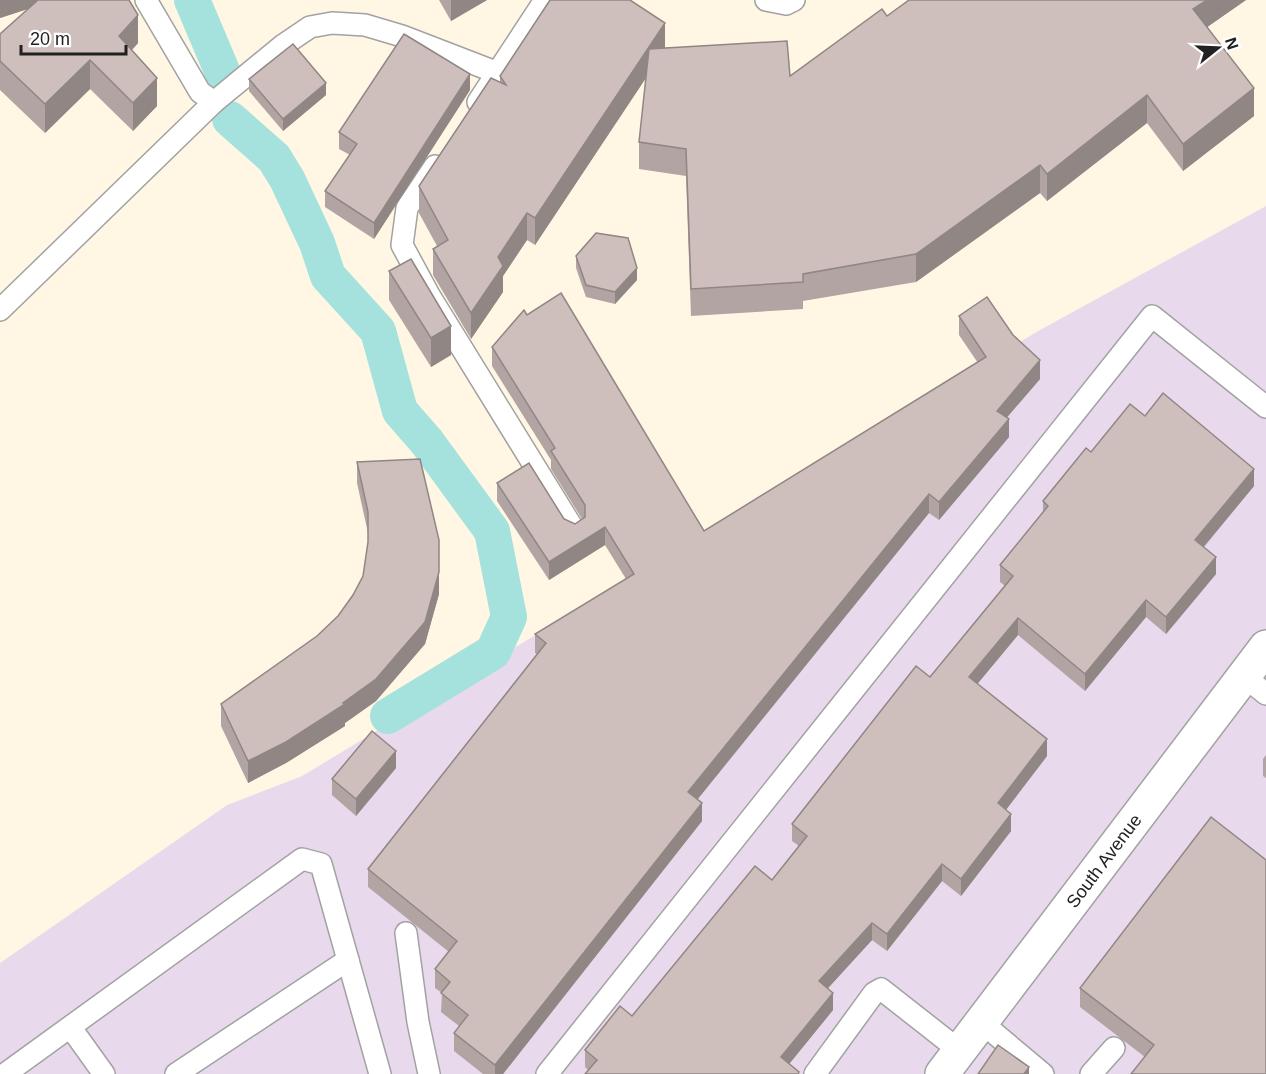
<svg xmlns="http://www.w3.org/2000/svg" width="1266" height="1074" viewBox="0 0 1266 1074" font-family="Arial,sans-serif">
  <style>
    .industrial { fill: #e9d9ec }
    .education { fill: #fff7e3 }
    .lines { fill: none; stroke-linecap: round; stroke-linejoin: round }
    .canal { stroke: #a5e2dd; stroke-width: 36 }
    .service-casing { stroke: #a2a2a2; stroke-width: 24 }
    .minor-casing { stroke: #a2a2a2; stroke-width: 36 }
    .service { stroke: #fff; stroke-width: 21 }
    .minor { stroke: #fff; stroke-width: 33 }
    .wall { fill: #b1a4a3 }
    .shaded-wall { fill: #908684 }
    .building { fill: #cebfbd; stroke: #908684; stroke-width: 1.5 }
    .labels { text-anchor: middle; stroke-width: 4.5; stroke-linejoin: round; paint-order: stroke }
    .street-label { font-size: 18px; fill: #212121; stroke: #fff }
  </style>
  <rect width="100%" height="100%" fill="#f2ebe7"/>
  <!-- industrial -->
  <path class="industrial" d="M1266,206V1074H0V963L227,805L302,776L1038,331Z"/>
  <!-- education -->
  <path class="education" d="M0,0H1266V206L1038,331L302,776L227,805L0,963Z"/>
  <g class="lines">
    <!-- canal -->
    <g class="canal">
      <path d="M192,0L222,71"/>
      <path d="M230,119L274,158L287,179L317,243L328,276L378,331L400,411L427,442L492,531L509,617L493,652L388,716"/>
    </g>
    <!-- service casing -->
    <g class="service-casing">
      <g id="service">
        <path d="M146,0L200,92L214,102"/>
        <path d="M766,0L786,4L794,0"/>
        <path d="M478,102L545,0"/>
        <path d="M435,166L407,208L402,245L429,295L574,530"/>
        <path d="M0,310L214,102L282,46L310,27L332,23L365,25L402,36L498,73"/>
        <path d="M1244,676L1266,694"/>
        <path d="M406,933L418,1022L429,1074"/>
        <path d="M981,1022L1043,1074"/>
        <path d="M71,1028L104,1074"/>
        <path d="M5,1074L302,859L321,864L380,1074"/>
        <path d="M176,1074L348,960"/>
        <path d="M547,1074L1152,316L1266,407"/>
        <path d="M815,1074L874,993L881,989L960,1051"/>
        <path d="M1091,1074L1114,1048"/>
      </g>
    </g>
    <!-- minor casing -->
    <g class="minor-casing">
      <path id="minor" d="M942,1074L1266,647"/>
    </g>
    <!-- service -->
    <use href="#service" class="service"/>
    <!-- minor -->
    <use href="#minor" class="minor"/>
  </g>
  <!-- wall -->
  <g class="wall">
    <path d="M0,0H129L138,15V43L132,50L157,78V106L133,131L90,89L45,133L0,90V34L28,9L0,18Z"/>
    <path d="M439,0H487L451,21Z"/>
    <path d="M909,0H1246L1207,27L1254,116L1183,171L1147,123L1047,201L1040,193L916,282L803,301V309L691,316L686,176L639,169V142L646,78L535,245L527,240L503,276V292L471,339L433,275V249L437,246L419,213V186L500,82V76L665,48L790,76L887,16Z"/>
    <path d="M249,79L326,95L283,131L249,91Z"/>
    <path d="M470,90L374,239L325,207V191L350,155L339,149V132Z"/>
    <path d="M576,256L637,280L615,304L586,297L576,268Z"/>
    <path d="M389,271L451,355L431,367L389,300Z"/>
    <path d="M527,315L704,531L978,363L959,335V316L1040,379L1007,417L1009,437L939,520L929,513L697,800L702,821L503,1074H483L454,1051V1033L459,1026L441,1012L442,993L435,988V969L449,952L368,887V869L537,654L535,653V634L626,579L605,545L549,580L497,501V483L575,524L582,519L551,469V460L492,366V347Z"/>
    <path d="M1145,416L1254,486L1204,547L1216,574L1166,634L1146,617L1085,691L1018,635L977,684L1047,756L1006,810L1011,831L961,896L942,881L887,951L872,940L827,989L833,1010L789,1064L799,1074L588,1070L585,1067V1050L632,1016L772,880L799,846L792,841V824L930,677L1005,586L1000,582V565L1043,513V501L1091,452Z"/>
    <path d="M357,462L439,594L425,644L376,701L345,723V726L286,763L248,783L221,726V704L317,636L338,616L353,595L363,576L368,544V533L357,483Z"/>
    <path d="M1266,755V778L1263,776V759Z"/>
    <path d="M396,768L356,816L332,795V779Z"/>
    <path d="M1080,988L1266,1074L1145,1057L1080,1007Z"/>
  </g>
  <!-- shaded-wall -->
  <g class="shaded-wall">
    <path d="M0,0H55L0,18Z"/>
    <path d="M451,0H487L451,21Z"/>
    <path d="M1207,0H1246L1193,37V9Z"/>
    <path d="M138,15V43L119,64V36Z"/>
    <path d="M665,23V49L535,245V218Z"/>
    <path d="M90,60V89L45,133V104Z"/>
    <path d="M470,74V90L374,239V223Z"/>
    <path d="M157,78V106L133,131V103Z"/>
    <path d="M326,83V95L283,131V119Z"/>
    <path d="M1254,88V116L1183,171V144Z"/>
    <path d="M1147,95V123L1047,201V174Z"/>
    <path d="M1040,165V193L916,282V254Z"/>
    <path d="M527,213V240L503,276V292L471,339V313L498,257Z"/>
    <path d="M637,268V280L615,304V292Z"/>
    <path d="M451,326V355L431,367V338Z"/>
    <path d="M1040,360V379L997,429V411Z"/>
    <path d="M1009,419V437L939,520V502Z"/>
    <path d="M1254,469V486L1195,557V540Z"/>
    <path d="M929,494V513L688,811V792Z"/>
    <path d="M605,527V545L549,580V562Z"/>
    <path d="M439,540V594L425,644L376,701L345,723V726L286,763L248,783V761L343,703Z"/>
    <path d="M1216,557V574L1166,634V617Z"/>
    <path d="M1146,600V617L1085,691V674Z"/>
    <path d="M1018,618V635L969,694V677Z"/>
    <path d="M1047,739V756L998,820V803Z"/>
    <path d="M396,751V768L356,816V799Z"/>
    <path d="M702,803V821L503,1074H495V1065Z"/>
    <path d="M1011,814V831L961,896V879Z"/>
    <path d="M942,864V881L887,951V934Z"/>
    <path d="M872,923V940L819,998V981Z"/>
    <path d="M833,993V1010L781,1074V1057Z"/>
    <path d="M1029,1067V1074H1024Z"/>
  </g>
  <!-- building -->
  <g class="building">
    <path d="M38,0H129L138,15L119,36L157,78L133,103L90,60L45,104L0,61V34Z"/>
    <path d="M550,0H630L665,23L535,218L527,213L498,257L503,266L471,313L433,249L448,240L419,186L491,78L506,85L500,76Z"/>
    <path d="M909,0H1207L1193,9L1254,88L1183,144L1147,95L1047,174L1040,165L916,254L803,274V282L691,289L686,149L639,142L649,49L787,41L790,76L882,9L887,16Z"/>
    <path d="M404,34L470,74L374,223L325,191L357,144L339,132Z"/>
    <path d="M293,44L326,83L283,119L249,79Z"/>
    <path d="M596,233L628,238L637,268L615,292L586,285L576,256Z"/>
    <path d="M411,259L451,326L431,338L389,271Z"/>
    <path d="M561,293L704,531L986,357L959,316L987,297L1013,335L1040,360L997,411L1009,419L939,502L929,494L688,792L702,803L495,1065L454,1033L468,1015L441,993L450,982L435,969L457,941L368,869L546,643L535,634L634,574L605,527L549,562L497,483L529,463L564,519L575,524L585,517V505L551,451L555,448L492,347L524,310L527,315Z"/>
    <path d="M1163,393L1254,469L1195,540L1216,557L1166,617L1146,600L1085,674L1018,618L969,677L1047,739L998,803L1011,814L961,879L942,864L887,934L872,923L819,981L833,993L781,1057L799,1072L798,1074H585L597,1060L585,1050L620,1006L632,1016L755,866L772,880L807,836L792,824L916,666L930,677L1013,576L1000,565L1048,506L1043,501L1086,448L1091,452L1130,404L1145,416Z"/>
    <path d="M420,459L439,540V572L425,622L376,679L343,703L345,704L286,742L248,761L221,704L317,636L338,616L353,595L363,576L368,542V512L357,462Z"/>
    <path d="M372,731L396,751L356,799L332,779Z"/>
    <path d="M1211,817L1266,860V1074H1131L1154,1045L1080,988Z"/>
    <path d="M998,1045L1029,1067L1024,1074H978Z"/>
  </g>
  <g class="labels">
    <!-- street labels -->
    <g class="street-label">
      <text transform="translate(1104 861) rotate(-53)" y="6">South Avenue</text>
    </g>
  </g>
  <!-- north arrow -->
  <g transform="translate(1218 48) rotate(72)" stroke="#ffffff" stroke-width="4.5" paint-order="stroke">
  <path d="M0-4.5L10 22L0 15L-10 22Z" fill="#212121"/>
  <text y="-9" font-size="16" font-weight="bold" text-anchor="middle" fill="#212121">N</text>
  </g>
  <!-- scale -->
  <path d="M21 45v9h105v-9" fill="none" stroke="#212121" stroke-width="3"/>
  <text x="30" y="45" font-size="18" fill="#212121" stroke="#ffffff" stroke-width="4.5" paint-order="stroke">20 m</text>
</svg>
